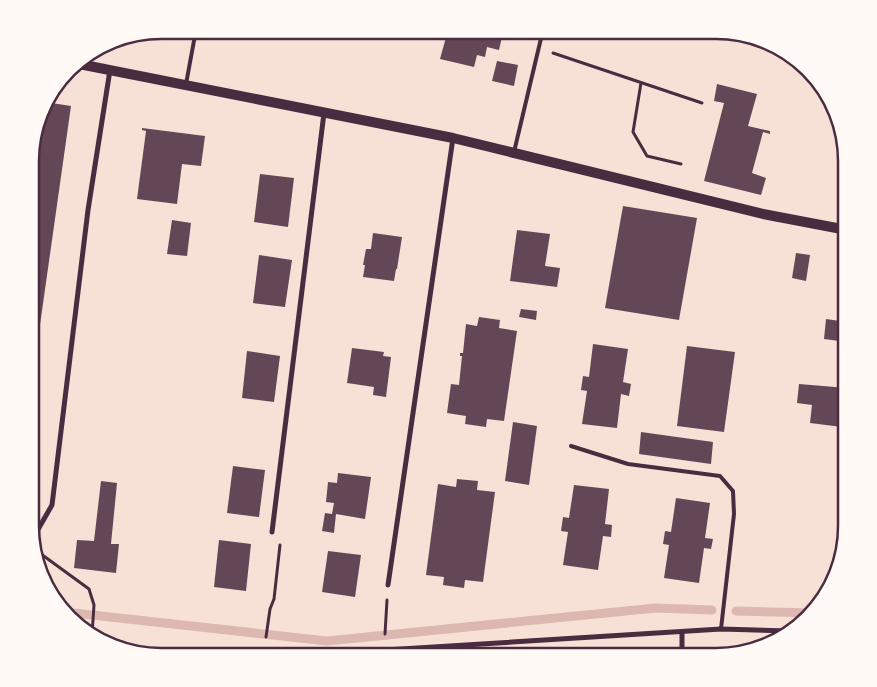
<svg xmlns="http://www.w3.org/2000/svg" width="877" height="687" viewBox="0 0 877 687" font-family="'Alegreya Sans',sans-serif">
  <style>
    .lines { fill: none; stroke-linecap: round; stroke-linejoin: round }
    .stream { stroke: #dcb8b0; stroke-width: 9 }
    .building { fill: #644757 }
    .path { stroke: #4a2c40; stroke-width: 3 }
    .service { stroke: #4a2c40; stroke-width: 4 }
    .minor { stroke: #4a2c40; stroke-width: 5 }
    .secondary { stroke: #4a2c40; stroke-width: 10 }
    .rim { fill: none; stroke: #4a2c40; stroke-width: 2.5 }
  </style>
  <rect width="100%" height="100%" fill="#f7e1d7"/>
  <g class="lines">
    <!-- stream -->
    <g class="stream">
      <path d="M736,611L813,613"/>
      <path d="M65,612L327,641L656,608L712,610"/>
    </g>
  </g>
  <!-- building -->
  <g class="building">
    <path d="M448,30H474L486,33L487,30H502L500,37H502L499,50L487,47L485,57L477,55L474,67L440,59Z"/>
    <path d="M497,61L518,65L514,86L492,81Z"/>
    <path d="M717,84L757,94L748,126L770,131V134L763,132L752,173L766,178L761,195L704,181L724,103L714,101Z"/>
    <path d="M45,102L71,106L37,346L31,345V143Z"/>
    <path d="M142,128L205,136L201,166L182,164L177,204L137,199L146,131L142,130Z"/>
    <path d="M260,174L294,178L288,227L254,222Z"/>
    <path d="M623,206L697,218L679,320L605,308Z"/>
    <path d="M172,220L191,223L187,256L167,254Z"/>
    <path d="M517,230L550,234L545,266L560,268L557,287L510,281Z"/>
    <path d="M373,233L402,237L397,269H396L394,281L363,277L365,265H363L366,249H371Z"/>
    <path d="M796,253L810,255L806,281L792,278Z"/>
    <path d="M259,255L292,260L285,307L253,303Z"/>
    <path d="M521,309L537,311L536,320L519,317Z"/>
    <path d="M479,317L500,320L499,328L517,331L504,421L487,419L486,427L465,424L466,416L447,413L451,384L459,385L462,356H460V353H463L466,324L477,326Z"/>
    <path d="M826,319L847,322V342L824,339Z"/>
    <path d="M593,344L628,349L623,382L631,384L629,396L621,394L617,428L582,424L587,391L581,390L583,376L589,377Z"/>
    <path d="M687,346L735,352L724,432L677,426Z"/>
    <path d="M352,348L384,352L383,356L391,357L386,397L373,395L374,387L347,383Z"/>
    <path d="M247,351L280,356L274,402L242,398Z"/>
    <path d="M799,384L847,388L842,427L810,423L812,405L797,403Z"/>
    <path d="M513,422L537,426L529,485L505,481Z"/>
    <path d="M641,432L713,442L711,464L639,454Z"/>
    <path d="M233,466L265,470L259,517L227,513Z"/>
    <path d="M338,473L371,477L365,519L336,514L334,533L322,531L325,513L332,514L334,503L326,502L328,482L337,483Z"/>
    <path d="M457,479L478,481L477,490L495,492L483,582L465,580L464,588L443,585L444,577L426,575L438,484L456,487Z"/>
    <path d="M101,481L117,483L111,544H119L116,573L74,568L77,540L94,541Z"/>
    <path d="M574,485L609,489L605,524L612,525L611,537L603,536L598,570L563,565L568,532L561,531L563,517L569,518Z"/>
    <path d="M676,498L710,503L705,538L713,539L711,549L704,548L699,583L664,578L669,545L663,544L665,531L671,532Z"/>
    <path d="M219,540L251,544L246,591L214,587Z"/>
    <path d="M328,551L361,555L355,597L322,592Z"/>
  </g>
  <g class="lines">
    <!-- path -->
    <g class="path">
      <path d="M553,53L702,103"/>
      <path d="M641,83L633,132L647,156L681,164"/>
      <path d="M41,554L89,589L94,605L92,635"/>
      <path d="M385,634L387,600"/>
      <path d="M266,637L270,609L274,599L280,545"/>
    </g>
    <!-- service -->
    <g class="service">
      <path d="M186,84L196,30"/>
      <path d="M514,152L543,30"/>
      <path d="M571,446L628,464L720,476L733,491L734,514L721,629"/>
    </g>
    <!-- minor -->
    <g class="minor">
      <path d="M272,532L324,113"/>
      <path d="M32,540L52,505L88,210L110,70"/>
      <path d="M388,585L453,138"/>
      <path d="M140,654L321,652L385,650L721,629L789,631"/>
      <path d="M682,657V632"/>
    </g>
    <!-- secondary -->
    <path class="secondary" d="M74,63L453,138L763,214L847,230"/>
  </g>
  <!-- crop -->
  <path d="M0 0H877V687H0ZM161 39H716A122 122 0 0 1 838 161V526A122 122 0 0 1 716 648H161A122 122 0 0 1 39 526V161A122 122 0 0 1 161 39Z" fill="#fffaf5" fill-rule="evenodd"/>
  <path class="rim" d="M161 39H716A122 122 0 0 1 838 161V526A122 122 0 0 1 716 648H161A122 122 0 0 1 39 526V161A122 122 0 0 1 161 39Z"/>
</svg>
